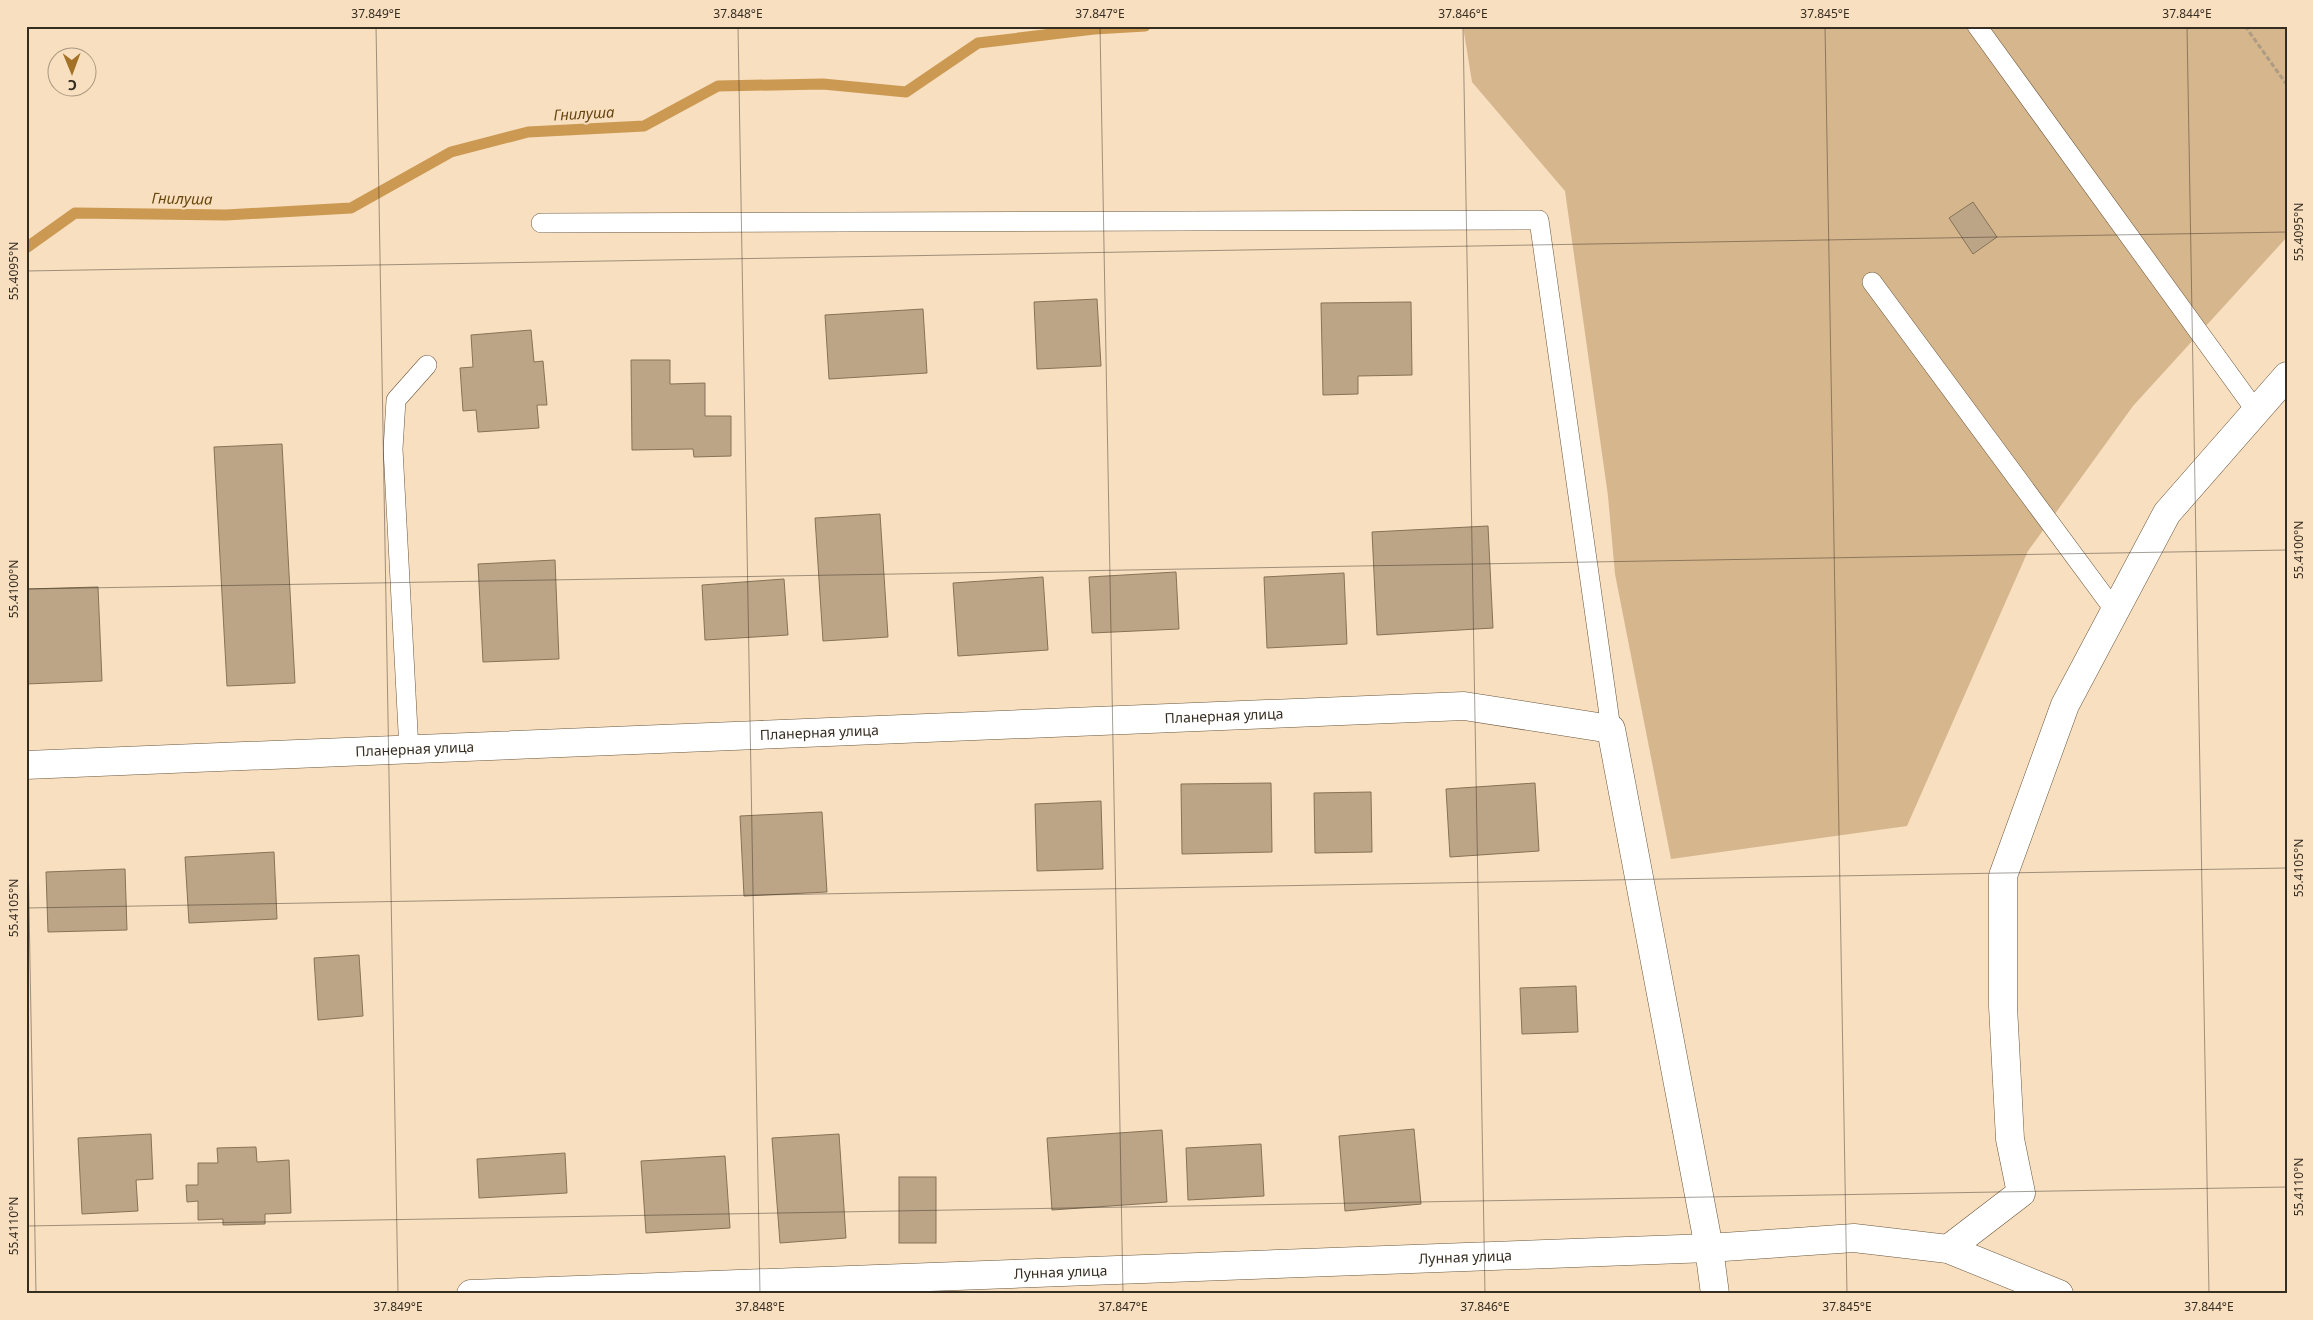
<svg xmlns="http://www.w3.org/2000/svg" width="2313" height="1320" viewBox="0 0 2313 1320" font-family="'Noto Sans',sans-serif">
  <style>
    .green { fill: #d6b68d }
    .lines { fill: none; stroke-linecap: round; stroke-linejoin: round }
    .stream { stroke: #cb9952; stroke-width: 11 }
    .building { fill: #bca587; stroke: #877256 }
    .lane-casing { stroke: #6a563b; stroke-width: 20 }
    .street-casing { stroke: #6a563b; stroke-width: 29 }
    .path { stroke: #ad9b83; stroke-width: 3; stroke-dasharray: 5 2.5; stroke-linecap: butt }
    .lane { stroke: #fff; stroke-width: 19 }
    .street { stroke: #fff; stroke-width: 28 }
    .ticks { fill: none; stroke: #362d21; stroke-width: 1; stroke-opacity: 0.45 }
    .labels { text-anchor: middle; stroke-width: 4; stroke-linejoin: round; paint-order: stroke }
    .street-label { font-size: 14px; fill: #362d21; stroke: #f7dfc0 }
    .water-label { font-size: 15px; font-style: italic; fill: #68460e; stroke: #f7dfc0 }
    .neatline { fill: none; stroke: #362d21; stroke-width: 2 }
    .ticks-label { font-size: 12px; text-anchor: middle; fill: #362d21 }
  </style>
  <rect width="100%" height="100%" fill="#f7dfc0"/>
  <!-- green -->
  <path class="green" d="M1463,26H2287V237L2133,406L2028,551L1907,826L1671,859L1615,574L1608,496L1565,191L1472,82Z"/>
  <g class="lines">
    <!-- stream -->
    <path class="stream" d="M26,248L75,213L226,215L351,208L451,152L528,132L644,126L718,86L823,84L906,92L978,43L1094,29L1145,26"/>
  </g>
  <!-- building -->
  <g class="building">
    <path d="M1973,202L1997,237L1973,254L1949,218Z"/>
    <path d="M1097,299L1101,366L1037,369L1034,302Z"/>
    <path d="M1411,302L1412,375L1358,376V394L1323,395L1321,303Z"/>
    <path d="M923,309L927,373L829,379L825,315Z"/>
    <path d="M531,330L534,362L543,361L547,405H537L539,428L478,432L476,410L463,411L460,368L473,367L471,335Z"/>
    <path d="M631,360H670V384L705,383V416H731V456L694,457L693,449L632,450Z"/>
    <path d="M282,444L295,683L227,686L214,447Z"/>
    <path d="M880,514L888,637L823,641L815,518Z"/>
    <path d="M1488,526L1493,628L1377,635L1372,532Z"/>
    <path d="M555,560L559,659L483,662L478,564Z"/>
    <path d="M1176,572L1179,629L1092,633L1089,577Z"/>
    <path d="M1344,573L1347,644L1267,648L1264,577Z"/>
    <path d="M1043,577L1048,650L958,656L953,583Z"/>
    <path d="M784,579L788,635L705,640L702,585Z"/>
    <path d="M98,587L102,681L26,684V589Z"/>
    <path d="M1271,783L1272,852L1182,854L1181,784Z"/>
    <path d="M1535,783L1539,851L1450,857L1446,789Z"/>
    <path d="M1371,792L1372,852L1315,853L1314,793Z"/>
    <path d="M1101,801L1103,869L1037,871L1035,804Z"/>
    <path d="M822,812L827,892L744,896L740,816Z"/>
    <path d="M274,852L277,919L189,923L185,857Z"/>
    <path d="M125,869L127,930L48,932L46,872Z"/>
    <path d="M359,955L363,1016L318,1020L314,958Z"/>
    <path d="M1576,986L1578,1032L1522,1034L1520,988Z"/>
    <path d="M1414,1129L1421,1204L1345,1211L1339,1136Z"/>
    <path d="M1162,1130L1167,1202L1052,1210L1047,1138Z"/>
    <path d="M151,1134L153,1179L136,1180L138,1211L82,1214L78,1138Z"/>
    <path d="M839,1134L846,1238L780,1243L772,1138Z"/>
    <path d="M1261,1144L1264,1196L1188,1200L1186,1148Z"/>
    <path d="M256,1147L257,1162L289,1160L291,1213L265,1214V1224L223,1225V1219L198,1220V1201L187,1202L186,1185H198V1163H218L217,1148Z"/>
    <path d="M565,1153L567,1193L479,1198L477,1159Z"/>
    <path d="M725,1156L730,1228L646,1233L641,1161Z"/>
    <rect x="899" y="1177" width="37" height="66"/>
  </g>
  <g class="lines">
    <!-- lane casing -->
    <g class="lane-casing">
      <g id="lane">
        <path d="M1977,26L2256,411"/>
        <path d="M541,223L1539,220L1611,729"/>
        <path d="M1872,282L2115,611"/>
        <path d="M409,750L393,449L396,400L427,365"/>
      </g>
    </g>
    <!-- street casing -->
    <g class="street-casing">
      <g id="street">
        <path id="s1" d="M26,765L1464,706L1611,729L1709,1248L1715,1294"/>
        <path d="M1948,1249L2021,1193L2010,1139L2003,1006V876L2065,705L2167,513L2287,376"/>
        <path id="s2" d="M471,1294L1709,1248L1854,1238L1948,1249L2059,1294"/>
      </g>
    </g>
    <!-- path -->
    <path class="path" d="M2245,26L2287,85"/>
    <!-- lane -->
    <use href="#lane" class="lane"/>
    <!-- street -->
    <use href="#street" class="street"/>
  </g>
  <!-- ticks -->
  <path class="ticks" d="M376,26L398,1294M738,26L760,1294M1100,26L1123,1294M1463,26L1485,1294M1825,26L1847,1294M2187,26L2209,1294M26,271L2287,232M26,589L2287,550M26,741L36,1294M26,908L2287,868M26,1226L2287,1187"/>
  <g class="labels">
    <!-- street labels -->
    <g class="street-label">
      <text dy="5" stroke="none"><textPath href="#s1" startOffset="1199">Планерная улица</textPath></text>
      <text dy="5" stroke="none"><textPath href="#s1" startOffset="794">Планерная улица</textPath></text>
      <text dy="5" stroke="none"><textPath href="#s1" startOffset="389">Планерная улица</textPath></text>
      <text dy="5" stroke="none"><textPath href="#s2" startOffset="995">Лунная улица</textPath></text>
      <text dy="5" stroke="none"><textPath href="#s2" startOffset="590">Лунная улица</textPath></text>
    </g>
    <!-- water labels -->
    <g class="water-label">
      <text transform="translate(584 114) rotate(-3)" y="5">Гнилуша</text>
      <text transform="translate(182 199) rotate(1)" y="5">Гнилуша</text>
    </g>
  </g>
  <!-- border -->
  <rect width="2313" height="1320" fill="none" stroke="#f7dfc0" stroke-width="55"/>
  <!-- north arrow -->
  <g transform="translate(72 72) rotate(179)"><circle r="24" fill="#f7dfc0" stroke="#aa9880"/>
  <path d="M0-4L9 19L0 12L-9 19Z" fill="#a37227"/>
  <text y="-8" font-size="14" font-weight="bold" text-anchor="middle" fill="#362d21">С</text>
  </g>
  <rect x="28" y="28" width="2258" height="1264" class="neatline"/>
  <g class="ticks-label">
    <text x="376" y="18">37.849°E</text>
    <text x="738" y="18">37.848°E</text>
    <text x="1100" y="18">37.847°E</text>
    <text x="1463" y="18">37.846°E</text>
    <text x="1825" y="18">37.845°E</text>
    <text x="2187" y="18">37.844°E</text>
    <text transform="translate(2299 232) rotate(-90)" y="4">55.4095°N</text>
    <text transform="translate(14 271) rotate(-90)" y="4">55.4095°N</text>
    <text transform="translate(2299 550) rotate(-90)" y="4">55.4100°N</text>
    <text transform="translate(14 589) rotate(-90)" y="4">55.4100°N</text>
    <text transform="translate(2299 868) rotate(-90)" y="4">55.4105°N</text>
    <text transform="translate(14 908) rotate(-90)" y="4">55.4105°N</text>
    <text transform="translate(2299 1187) rotate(-90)" y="4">55.4110°N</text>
    <text transform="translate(14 1226) rotate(-90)" y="4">55.4110°N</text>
    <text x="398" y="1311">37.849°E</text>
    <text x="760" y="1311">37.848°E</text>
    <text x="1123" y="1311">37.847°E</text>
    <text x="1485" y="1311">37.846°E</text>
    <text x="1847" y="1311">37.845°E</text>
    <text x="2209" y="1311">37.844°E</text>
  </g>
</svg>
